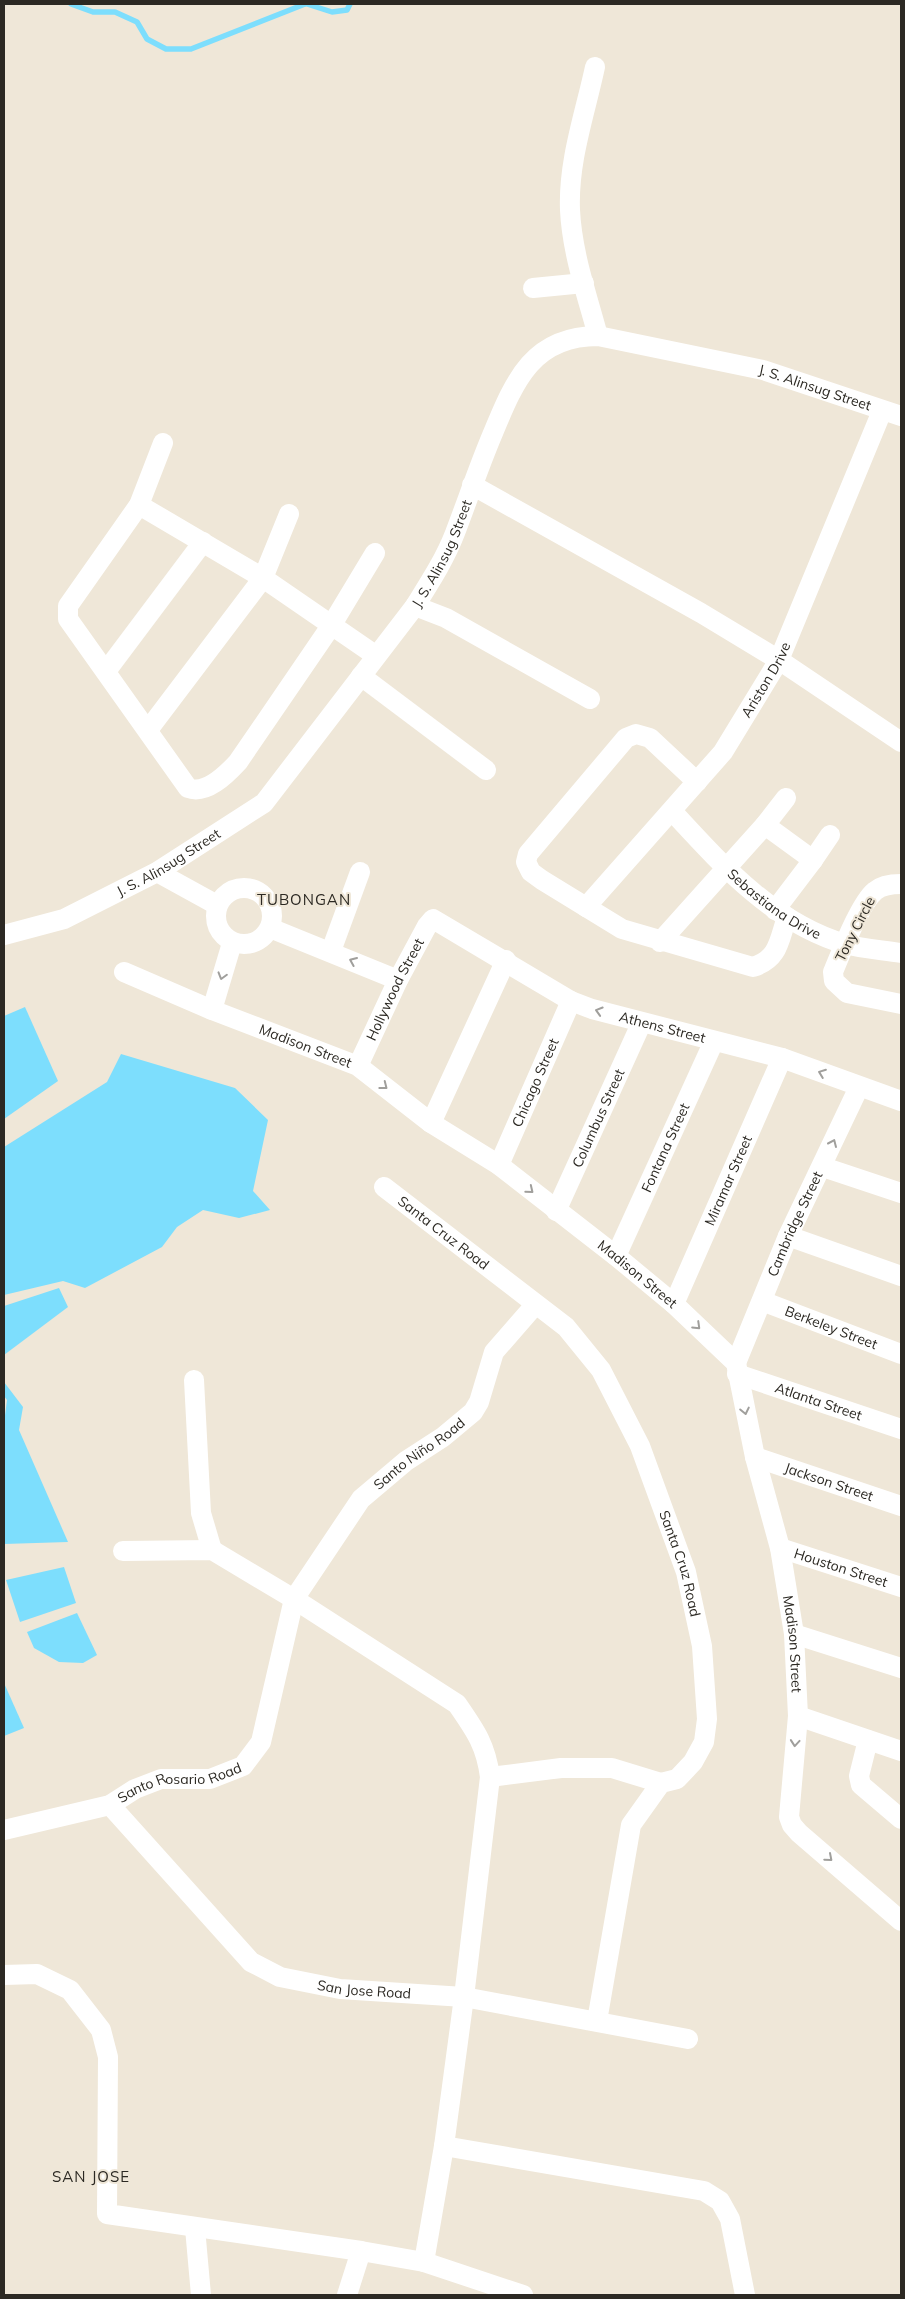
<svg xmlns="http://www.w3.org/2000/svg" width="905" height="2299" viewBox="0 0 905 2299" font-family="Mulish,sans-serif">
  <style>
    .water { fill: #7ddefd }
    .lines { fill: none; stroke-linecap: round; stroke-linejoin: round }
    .stream { stroke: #7ddefd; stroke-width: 5.5 }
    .minor { stroke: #fff; stroke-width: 20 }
    .oneway { stroke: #a09f9c }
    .labels { text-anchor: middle; stroke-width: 4; stroke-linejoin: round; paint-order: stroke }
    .street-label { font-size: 14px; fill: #2c2923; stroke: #efe7d8 }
    .neighbourhood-label { font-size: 15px; letter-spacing: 1px; fill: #2c2923; stroke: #efe7d8 }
  </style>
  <rect width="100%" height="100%" fill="#efe7d8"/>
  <!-- water -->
  <g class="water">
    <path d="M25,1007L58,1081L4,1119V1016Z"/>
    <path d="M121,1054L235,1088L268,1120L253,1191L270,1210L239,1218L203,1210L177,1227L162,1247L85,1288L63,1281L4,1295V1147L107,1082Z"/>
    <path d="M59,1288L68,1307L4,1355V1306Z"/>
    <path d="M4,1382L23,1407L19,1430L68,1542L4,1544V1423L7,1400L4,1396Z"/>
    <path d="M64,1567L76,1603L20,1622L6,1580Z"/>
    <path d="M77,1613L97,1655L83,1663L59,1662L34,1648L27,1632Z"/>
    <path d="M4,1683L24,1728L4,1736Z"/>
  </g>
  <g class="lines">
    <!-- stream -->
    <g class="stream">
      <path d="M71,4L93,12H115L137,22L147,39L166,49H191L305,4"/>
      <path d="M307,4L332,12L347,10L350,4"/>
    </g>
    <!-- minor -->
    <g class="minor">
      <path d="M595,67C585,114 568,161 570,210C572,253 587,295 598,336"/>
      <path d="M533,288L584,283"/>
      <path d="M163,443L139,505L68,606V619L188,788C206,795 226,775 238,762L331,626L375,553"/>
      <path d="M472,485L701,613L779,660L901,742"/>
      <path d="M139,505L263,578L375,655"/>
      <path d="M415,606L446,618L590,699"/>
      <path d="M107,670L203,542"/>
      <path d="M361,676L486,770"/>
      <path d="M148,730L263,578L289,514"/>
      <path d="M697,782L650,738L636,734L626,738L528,854L526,862L531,872L542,880L622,929L753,967C779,959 779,940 787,917"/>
      <path id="s1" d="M672,811C721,864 773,923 845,944C863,949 883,950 901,953"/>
      <path d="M765,825L813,860"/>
      <path d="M157,872L217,905"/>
      <path d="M901,884C892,884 882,885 875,891C860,903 841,953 833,972L834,981L847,993L901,1004"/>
      <circle cx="244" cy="916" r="28"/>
      <path id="s2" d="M586,907L723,752L779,660L882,411"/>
      <path d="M775,910L813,860L830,835"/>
      <path d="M270,928L398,980"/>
      <path id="s3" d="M4,935L64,919L157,872L264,803L415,606C430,582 445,559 455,533C468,499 479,466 493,433C515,380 533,336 598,336L763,370L901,416"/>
      <path d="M660,942L765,825L786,798"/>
      <path d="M331,951L360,872"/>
      <path id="s4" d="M124,972L212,1010L358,1066L431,1123L499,1165L616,1256L674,1304L736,1363L755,1457L780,1548L794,1634L798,1716L789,1817L792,1825L799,1833L901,1921"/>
      <path d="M212,1010L232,943"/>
      <path id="s5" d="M358,1066L398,980L427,926L433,919L571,1001L592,1009L782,1058L901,1101"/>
      <path d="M431,1123L506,960"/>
      <path id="s6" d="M499,1165L571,1001"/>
      <path d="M823,1167L901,1193"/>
      <path id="s7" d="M384,1187L566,1327L601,1370L640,1446L686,1572L702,1646L707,1719L704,1742L693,1762L677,1779L661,1783L631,1825L597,2021"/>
      <path id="s8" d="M556,1211L641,1024"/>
      <path d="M788,1236L901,1276"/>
      <path id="s9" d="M616,1256L714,1041"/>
      <path id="s10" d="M762,1301L901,1354"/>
      <path id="s11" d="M674,1304L782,1058"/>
      <path id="s12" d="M736,1363L788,1236L859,1087"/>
      <path id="s13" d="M737,1374L901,1429"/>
      <path d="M194,1380L201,1513L212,1550"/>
      <path id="s14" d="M755,1457L901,1506"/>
      <path id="s15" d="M780,1548L901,1587"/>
      <path d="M123,1551L212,1550L294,1599L457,1704C475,1730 486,1745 490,1777L464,1997L444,2146L424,2262L523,2295"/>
      <path d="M794,1634L901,1668"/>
      <path d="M798,1716L901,1751"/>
      <path d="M868,1740L859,1776L861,1785L901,1819"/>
      <path d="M490,1777L561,1768H612L661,1783"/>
      <path id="s16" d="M110,1805L251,1962L280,1977L340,1989L464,1997L688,2039"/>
      <path id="s17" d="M4,1830L110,1805L135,1789L161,1779H210L243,1766L261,1742L294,1599L361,1499L406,1461L443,1437L473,1412L479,1402L494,1352L535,1305"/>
      <path d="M4,1975L37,1974L70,1990L101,2030L108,2057L107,2214L361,2251L424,2262"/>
      <path d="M444,2146L704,2191L720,2201L730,2219L745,2295"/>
      <path d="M195,2228L201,2295"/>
      <path d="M347,2295L361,2251"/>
    </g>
  </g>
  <!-- one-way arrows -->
  <defs><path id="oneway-chevron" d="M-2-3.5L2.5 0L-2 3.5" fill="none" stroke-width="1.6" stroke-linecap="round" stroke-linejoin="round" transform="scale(1.25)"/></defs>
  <g class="oneway">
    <use href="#oneway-chevron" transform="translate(353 961) rotate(-157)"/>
    <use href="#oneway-chevron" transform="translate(222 976) rotate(106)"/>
    <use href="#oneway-chevron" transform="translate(599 1011) rotate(-163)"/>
    <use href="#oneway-chevron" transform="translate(822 1073) rotate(-159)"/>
    <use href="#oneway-chevron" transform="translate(384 1086) rotate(38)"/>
    <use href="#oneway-chevron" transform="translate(833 1143) rotate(-66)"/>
    <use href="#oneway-chevron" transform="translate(530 1190) rotate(39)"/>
    <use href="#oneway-chevron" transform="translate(697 1326) rotate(44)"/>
    <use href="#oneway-chevron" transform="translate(745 1411) rotate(78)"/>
    <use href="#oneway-chevron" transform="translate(795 1743) rotate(95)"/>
    <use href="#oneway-chevron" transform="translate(829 1858) rotate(41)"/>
  </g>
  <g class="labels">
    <!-- street labels -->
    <g class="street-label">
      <text dy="5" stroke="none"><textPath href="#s3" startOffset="1110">J. S. Alinsug Street</textPath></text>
      <text dy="5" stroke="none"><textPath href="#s3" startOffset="601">J. S. Alinsug Street</textPath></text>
      <text dy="5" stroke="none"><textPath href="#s2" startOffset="291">Ariston Drive</textPath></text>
      <text dy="5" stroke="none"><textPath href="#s3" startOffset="181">J. S. Alinsug Street</textPath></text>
      <text dy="5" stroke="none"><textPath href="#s1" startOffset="139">Sebastiana Drive</textPath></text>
      <text transform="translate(855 929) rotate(-63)" y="5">Tony Circle</text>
      <text dy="5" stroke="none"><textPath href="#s5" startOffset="85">Hollywood Street</textPath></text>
      <text dy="5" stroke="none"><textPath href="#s5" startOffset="421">Athens Street</textPath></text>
      <text dy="5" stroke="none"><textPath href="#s4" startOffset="196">Madison Street</textPath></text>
      <text dy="5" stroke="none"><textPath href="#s6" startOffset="90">Chicago Street</textPath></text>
      <text dy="5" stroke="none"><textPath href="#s8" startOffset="102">Columbus Street</textPath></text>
      <text dy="5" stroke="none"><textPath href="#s9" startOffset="119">Fontana Street</textPath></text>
      <text dy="5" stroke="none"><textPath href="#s11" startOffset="135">Miramar Street</textPath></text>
      <text dy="5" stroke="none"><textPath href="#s12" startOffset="151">Cambridge Street</textPath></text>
      <text dy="5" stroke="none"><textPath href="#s7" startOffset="75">Santa Cruz Road</textPath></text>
      <text dy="5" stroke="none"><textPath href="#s4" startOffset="601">Madison Street</textPath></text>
      <text dy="5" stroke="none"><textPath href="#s10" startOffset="74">Berkeley Street</textPath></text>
      <text dy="5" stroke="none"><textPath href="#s13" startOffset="86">Atlanta Street</textPath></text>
      <text dy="5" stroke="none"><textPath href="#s17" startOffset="622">Santo Niño Road</textPath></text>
      <text dy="5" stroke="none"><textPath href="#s14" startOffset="78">Jackson Street</textPath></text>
      <text dy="5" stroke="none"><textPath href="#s7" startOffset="495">Santa Cruz Road</textPath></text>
      <text dy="5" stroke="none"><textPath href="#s15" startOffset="64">Houston Street</textPath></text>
      <text dy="5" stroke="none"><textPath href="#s4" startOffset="1021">Madison Street</textPath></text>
      <text dy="5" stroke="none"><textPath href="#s17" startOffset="184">Santo Rosario Road</textPath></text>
      <text dy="5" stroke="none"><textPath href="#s16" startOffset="329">San Jose Road</textPath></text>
    </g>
    <!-- neighbourhood labels -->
    <g class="neighbourhood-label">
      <text x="304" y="905">TUBONGAN</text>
      <text x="91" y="2182">SAN JOSE</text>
    </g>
  </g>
  <!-- border -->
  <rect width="905" height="2299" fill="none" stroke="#2c2923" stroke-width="10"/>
</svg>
